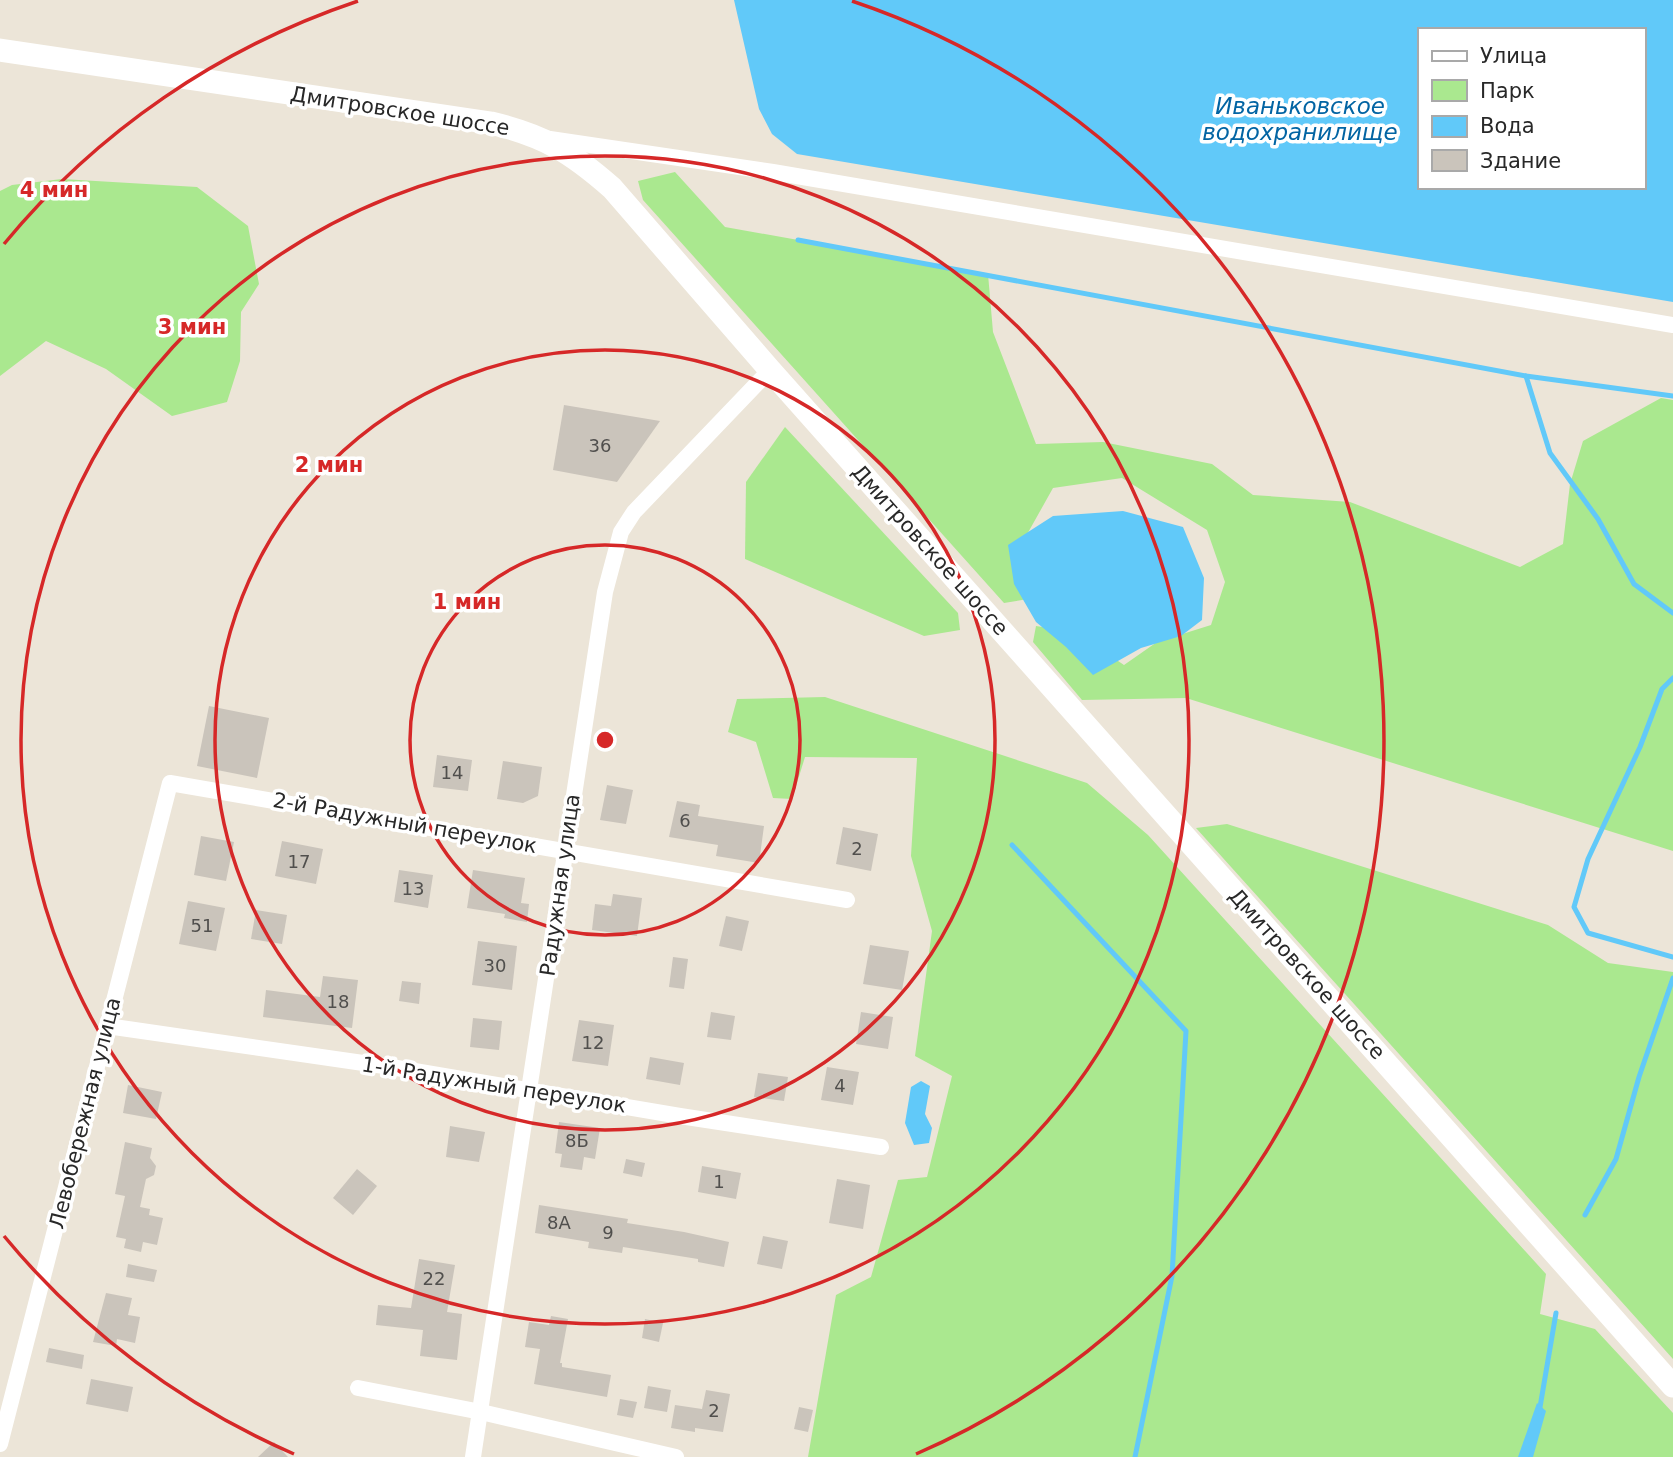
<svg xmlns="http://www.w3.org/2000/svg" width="1673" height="1457" viewBox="0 0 1673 1457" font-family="'DejaVu Sans',sans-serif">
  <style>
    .green { fill: #aae88f }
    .water { fill: #61c9f9; fill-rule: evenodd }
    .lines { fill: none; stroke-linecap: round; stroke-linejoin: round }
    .stream { stroke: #61c9f9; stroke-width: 5 }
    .building { fill: #cac4bb }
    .street { stroke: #fff; stroke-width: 16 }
    .secondary { stroke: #fff; stroke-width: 23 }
    .ring { fill: none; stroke: #d62828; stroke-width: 3.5 }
    .labels { text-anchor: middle; stroke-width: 7; stroke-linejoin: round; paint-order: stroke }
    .number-label { font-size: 18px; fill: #504f4d }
    .street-label { font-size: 21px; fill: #282828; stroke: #fff }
    .water-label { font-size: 23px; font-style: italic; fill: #0264a3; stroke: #fff }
    .centre { fill: #d62828; stroke: #fff; stroke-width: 3.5 }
    .ring-label { font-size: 21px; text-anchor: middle; font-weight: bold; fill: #d62828; stroke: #fff; stroke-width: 7; stroke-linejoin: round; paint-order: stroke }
  </style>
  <rect width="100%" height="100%" fill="#ece5d8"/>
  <!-- green -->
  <g class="green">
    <path d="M675,172L725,227L988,274L993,332L1036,444L1103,442L1212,464L1253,495L1350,502L1520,567L1563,544L1570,484L1583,441L1661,398L1673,400V851L1186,698L1082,700L1033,642L1036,626L1075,632L1124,665L1157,642L1211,625L1225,582L1207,530L1122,478L1053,488L1011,563L1028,599L1004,603L643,200L638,181Z"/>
    <path d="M62,179L197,187L248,226L259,284L241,312L240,361L227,402L172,416L106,369L46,341L0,376V191L12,185Z"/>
    <path d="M785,427L958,613L960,630L924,636L745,559L746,482Z"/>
    <path d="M825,697L1087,783L1148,835L1546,1274L1540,1314L1595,1329L1673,1413V1457H808L836,1295L871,1277L898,1180L927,1177L952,1076L915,1056L932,931L911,856L917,758L805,757L792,799L773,798L756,742L728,732L737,699Z"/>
    <path d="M1227,824L1548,925L1608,963L1673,972V1359L1196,828Z"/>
  </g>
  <!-- water -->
  <g class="water">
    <path d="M734,0H1673V302L797,154L772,134L759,109ZM1419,30H1643V187H1419Z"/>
    <path d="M1123,511L1183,527L1204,578L1202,620L1181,636L1141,648L1093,675L1066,647L1036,622L1014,584L1008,545L1053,516Z"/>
    <path d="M921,1081L930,1086L925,1114L932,1128L929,1143L914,1145L905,1123L911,1087Z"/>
    <path d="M1537,1403L1546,1411L1533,1457H1518Z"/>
  </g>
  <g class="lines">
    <!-- stream -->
    <g class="stream">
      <path d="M798,240L1526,376L1673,396"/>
      <path d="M1526,376L1550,453L1598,519L1634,584L1673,613"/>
      <path d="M1673,678L1662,689L1640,747L1588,859L1574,907L1588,933L1673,957"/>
      <path d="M1012,845L1186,1031L1172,1276L1135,1457"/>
      <path d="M1585,1215L1616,1159L1639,1077L1673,978"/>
      <path d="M1539,1413L1556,1313"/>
    </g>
  </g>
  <!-- building -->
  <g class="building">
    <path d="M564,405L660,421L617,482L553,470Z"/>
    <path d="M209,706L269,718L257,778L197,766Z"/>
    <path d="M437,755L472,760L468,791L433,787Z"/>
    <path d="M503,761L542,767L538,796L523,803L497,799Z"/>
    <path d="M607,785L633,790L626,824L600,820Z"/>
    <path d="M677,801L700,805L698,816L764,826L759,863L716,856L718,845L669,837Z"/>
    <path d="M843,827L878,834L871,871L836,864Z"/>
    <path d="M201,836L234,842L226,881L194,875Z"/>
    <path d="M282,841L323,849L316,884L275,876Z"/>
    <path d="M399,870L433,875L428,908L394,902Z"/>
    <path d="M473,870L525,878L521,903L529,904L527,922L504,918L505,914L467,908Z"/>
    <path d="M613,894L642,898L637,936L592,930L595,904L611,906Z"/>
    <path d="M188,901L225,908L216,951L179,944Z"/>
    <path d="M256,910L287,915L282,944L251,939Z"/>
    <path d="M726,916L749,921L742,951L719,946Z"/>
    <path d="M478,941L517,946L512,990L472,985Z"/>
    <path d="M870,945L909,951L902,990L863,984Z"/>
    <path d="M673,957L688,959L684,989L669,987Z"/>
    <path d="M323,976L358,980L352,1028L263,1017L266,990L320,997Z"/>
    <path d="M402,981L421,983L419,1004L399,1001Z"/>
    <path d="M711,1012L735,1016L731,1040L707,1037Z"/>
    <path d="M861,1012L893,1017L888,1049L856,1044Z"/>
    <path d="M473,1018L502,1021L499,1050L470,1047Z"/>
    <path d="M579,1020L614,1025L608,1066L572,1061Z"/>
    <path d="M650,1057L684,1063L680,1085L646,1079Z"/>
    <path d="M827,1067L859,1072L853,1105L821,1100Z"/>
    <path d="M758,1073L788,1077L784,1101L754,1097Z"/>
    <path d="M128,1085L162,1092L156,1119L123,1113Z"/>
    <path d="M559,1122L600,1128L595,1159L584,1157L582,1170L560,1167L562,1154L555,1153Z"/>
    <path d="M450,1126L485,1132L479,1162L446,1157Z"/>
    <path d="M125,1142L152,1148L150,1158L156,1166L154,1175L146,1179L140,1207L150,1209L149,1215L163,1218L157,1245L143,1242L141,1252L124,1248L126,1239L116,1237L125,1196L115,1194Z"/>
    <path d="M626,1159L645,1163L642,1177L623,1173Z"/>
    <path d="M702,1166L741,1173L736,1199L698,1192Z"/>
    <path d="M357,1169L377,1186L353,1215L333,1198Z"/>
    <path d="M837,1179L870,1185L863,1229L829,1223Z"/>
    <path d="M539,1205L628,1219L627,1223L684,1232L729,1242L724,1267L698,1262V1259L623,1247L622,1253L588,1248L589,1242L535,1233Z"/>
    <path d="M763,1236L788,1241L782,1269L757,1264Z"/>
    <path d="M419,1259L455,1265L447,1312L462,1314L457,1360L420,1356L423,1330L376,1325L378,1305L411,1308Z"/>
    <path d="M128,1264L157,1270L154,1282L126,1277Z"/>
    <path d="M106,1293L132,1298L128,1315L140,1317L135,1343L117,1339L116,1346L93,1342Z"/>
    <path d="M551,1316L568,1319L560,1363H562V1367L611,1375L607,1397L534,1384L540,1349L525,1347L529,1322L549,1325Z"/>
    <path d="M645,1319L663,1323L659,1342L642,1338Z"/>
    <path d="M49,1348L84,1355L82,1369L46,1362Z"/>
    <path d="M91,1379L133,1387L128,1412L86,1404Z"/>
    <path d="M648,1386L671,1390L667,1412L644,1408Z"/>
    <path d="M706,1390L730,1394L723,1432L695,1428V1432L671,1428L675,1405L702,1409Z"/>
    <path d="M620,1399L637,1402L633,1418L617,1415Z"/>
    <path d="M799,1407L813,1410L808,1432L794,1429Z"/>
    <path d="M274,1442L288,1457H258Z"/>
  </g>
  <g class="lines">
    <!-- street -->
    <g class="street">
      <path d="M550,139L773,172L1673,325"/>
      <path d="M107,1026L391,1067L680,1116L881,1147"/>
      <path d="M358,1388L481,1412L676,1457"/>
      <path d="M0,1444L170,783L847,900"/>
      <path d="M473,1457L605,592L621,532L634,512L770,370"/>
    </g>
    <!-- secondary -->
    <path class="secondary" d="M0,50L491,123C545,136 571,152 612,188L770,370L1673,1386"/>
  </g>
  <!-- distance rings -->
  <g class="ring">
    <circle cx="605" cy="740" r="195"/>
    <circle cx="605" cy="740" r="390"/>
    <circle cx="605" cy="740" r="584"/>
    <path d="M294 1454A779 779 0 0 1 4 1236M4 244A779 779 0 0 1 358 1M852 1A779 779 0 0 1 916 1454"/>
  </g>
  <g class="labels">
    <!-- number labels -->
    <g class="number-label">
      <text x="600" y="452">36</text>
      <text x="452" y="779">14</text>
      <text x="685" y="827">6</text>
      <text x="857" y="855">2</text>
      <text x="299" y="868">17</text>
      <text x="413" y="895">13</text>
      <text x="202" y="932">51</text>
      <text x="495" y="972">30</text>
      <text x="338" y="1008">18</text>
      <text x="593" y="1049">12</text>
      <text x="840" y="1092">4</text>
      <text x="577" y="1147">8Б</text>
      <text x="719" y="1188">1</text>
      <text x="559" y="1229">8А</text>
      <text x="608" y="1239">9</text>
      <text x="434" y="1285">22</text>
      <text x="714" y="1417">2</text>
    </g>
    <!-- street labels -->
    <g class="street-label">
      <text transform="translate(400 111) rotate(9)" y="7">Дмитровское шоссе</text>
      <text transform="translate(930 550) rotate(48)" y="7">Дмитровское шоссе</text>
      <text transform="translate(405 823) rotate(10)" y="7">2-й Радужный переулок</text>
      <text transform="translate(560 885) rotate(-82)" y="7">Радужная улица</text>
      <text transform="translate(1307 974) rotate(48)" y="7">Дмитровское шоссе</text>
      <text transform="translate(494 1085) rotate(9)" y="7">1-й Радужный переулок</text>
      <text transform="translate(85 1113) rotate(-76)" y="7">Левобережная улица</text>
    </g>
    <!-- water labels -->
    <g class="water-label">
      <text x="1300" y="114">Иваньковское<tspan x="1300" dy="26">водохранилище</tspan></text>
    </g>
  </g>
  <circle cx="605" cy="740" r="10" class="centre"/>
  <g class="ring-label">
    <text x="54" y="197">4 мин</text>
    <text x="192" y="334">3 мин</text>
    <text x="329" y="472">2 мин</text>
    <text x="467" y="609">1 мин</text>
  </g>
  <!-- legend -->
  <rect x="1418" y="28" width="228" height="161" fill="#ffffff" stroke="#a9a9a9" stroke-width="2"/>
  <rect x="1432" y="51" width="35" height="10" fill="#ffffff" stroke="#a9a9a9" stroke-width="2"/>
  <text x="1480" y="63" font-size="21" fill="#282828">Улица</text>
  <rect x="1432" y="80" width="35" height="21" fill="#aae88f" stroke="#a9a9a9" stroke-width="2"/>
  <text x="1480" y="98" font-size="21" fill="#282828">Парк</text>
  <rect x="1432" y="116" width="35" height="21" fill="#61c9f9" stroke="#a9a9a9" stroke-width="2"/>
  <text x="1480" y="133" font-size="21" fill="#282828">Вода</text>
  <rect x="1432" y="150" width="35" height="21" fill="#cac4bb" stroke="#a9a9a9" stroke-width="2"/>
  <text x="1480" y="168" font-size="21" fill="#282828">Здание</text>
</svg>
